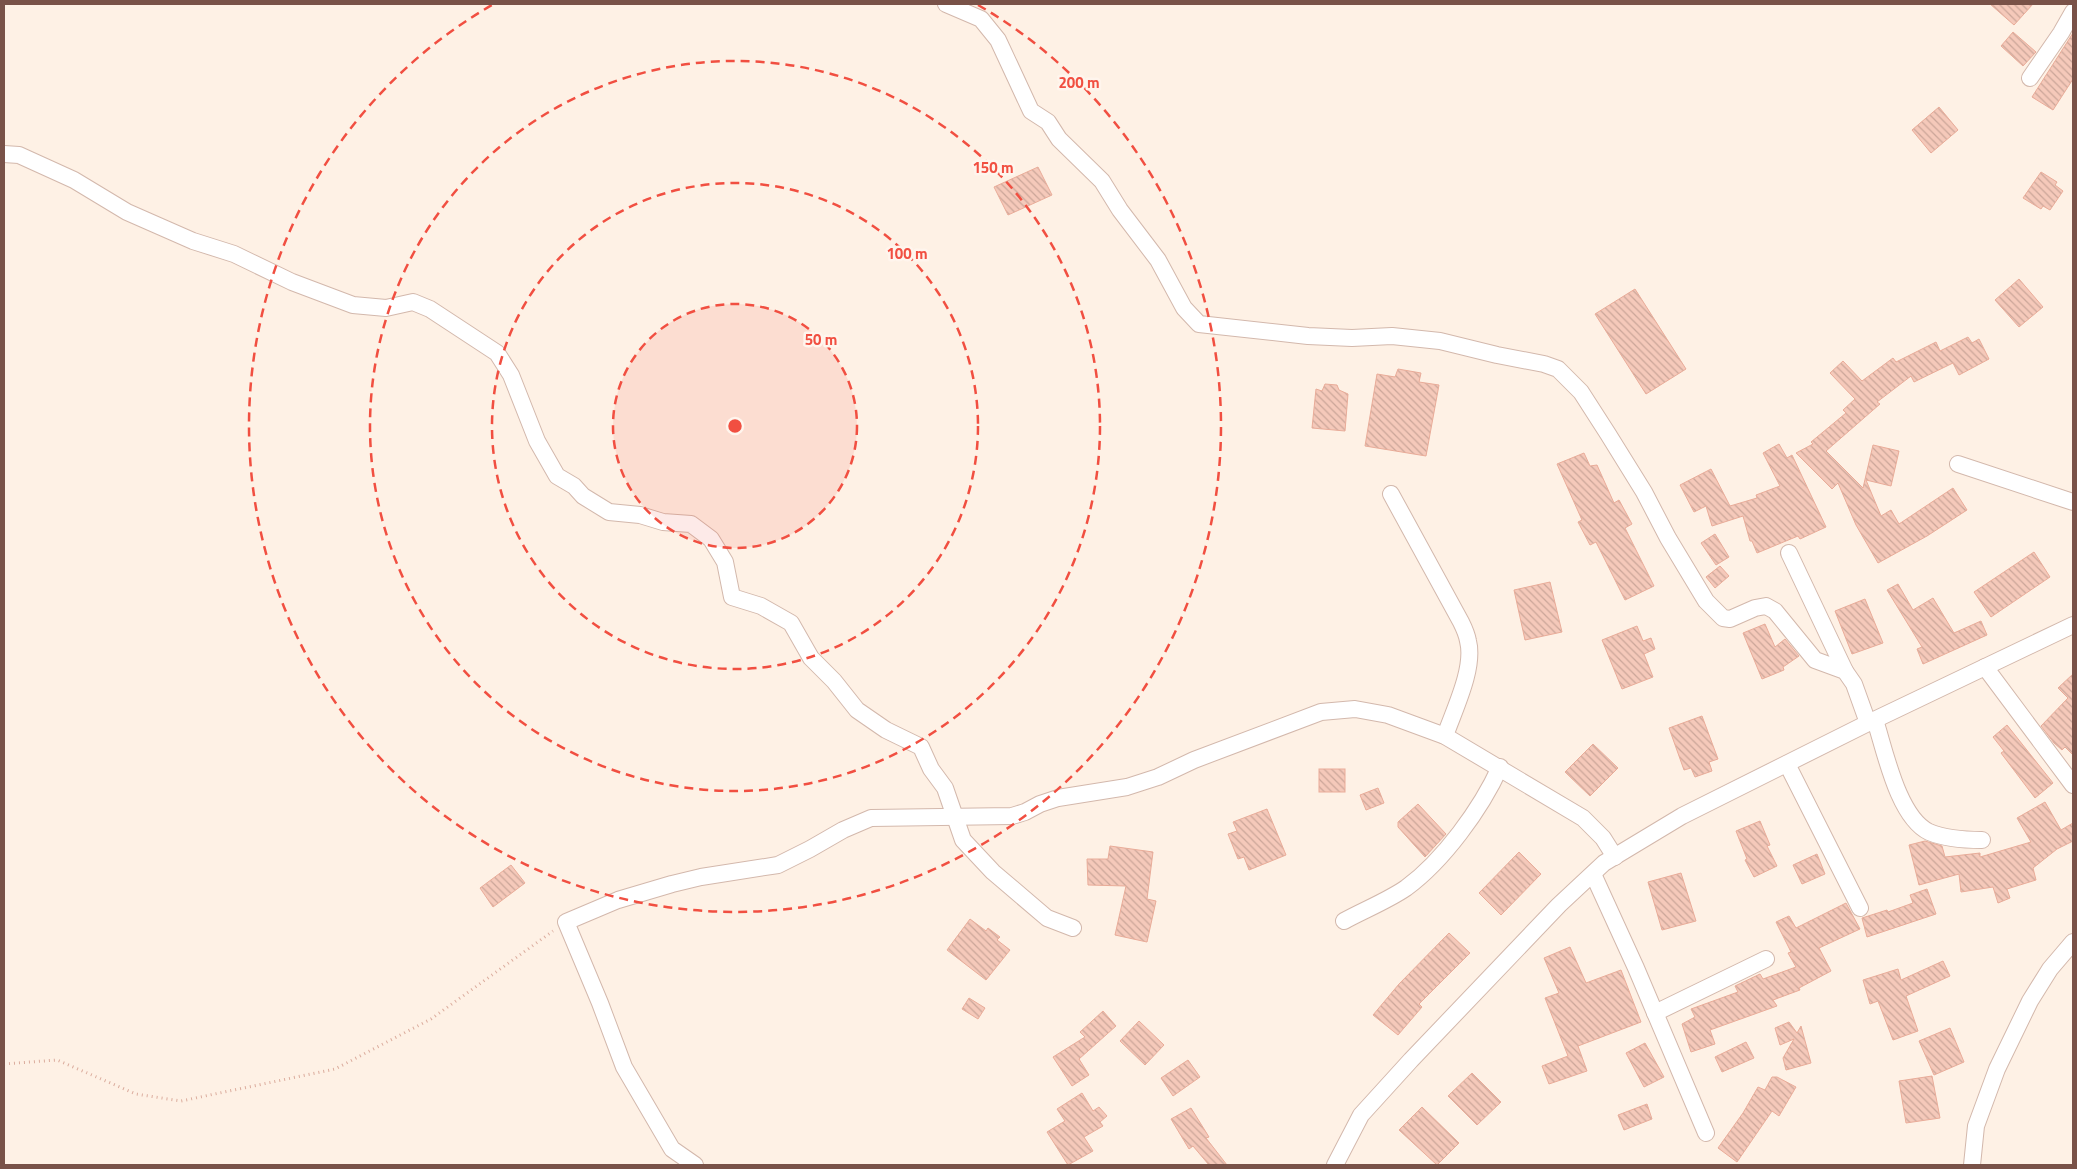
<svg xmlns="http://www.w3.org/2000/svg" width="2077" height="1169" viewBox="0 0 2077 1169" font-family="'Titillium Web',sans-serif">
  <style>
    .building { fill: url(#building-back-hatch); stroke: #e9ac99 }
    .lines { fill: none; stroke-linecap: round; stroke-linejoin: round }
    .street-casing { stroke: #d3b8ac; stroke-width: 18 }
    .path { stroke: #dbac9d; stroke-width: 3; stroke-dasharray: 1 4; stroke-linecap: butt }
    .street { stroke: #fff; stroke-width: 16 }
    .ring { fill: none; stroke: #f14f41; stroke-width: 2.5; stroke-dasharray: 9 6 }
    .centre { fill: #f14f41; stroke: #fff5ed; stroke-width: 2.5 }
    .ring-label { font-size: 15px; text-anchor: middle; font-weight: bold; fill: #f14f41; stroke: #fff5ed; stroke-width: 5; stroke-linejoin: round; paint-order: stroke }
  </style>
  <defs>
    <pattern id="building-back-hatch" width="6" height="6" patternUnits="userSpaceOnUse" patternTransform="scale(1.25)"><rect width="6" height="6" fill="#f5c9ba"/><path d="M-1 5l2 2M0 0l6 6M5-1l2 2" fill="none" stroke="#cba699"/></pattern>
  </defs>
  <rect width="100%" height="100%" fill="#fef1e5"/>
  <!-- building -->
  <g class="building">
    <path d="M1990,4H2033L2014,25Z"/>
    <path d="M2013,32L2036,52L2023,66L2001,46Z"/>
    <path d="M2073,33V79L2053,110L2032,97Z"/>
    <path d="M1939,107L1958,130L1931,153L1912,130Z"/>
    <path d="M1038,167L1052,195L1008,215L994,187Z"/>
    <path d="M2041,172L2057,182L2055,185L2063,191L2050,210L2043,206L2041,209L2023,198Z"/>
    <path d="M2019,279L2043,307L2019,327L1995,300Z"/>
    <path d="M1635,289L1686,369L1646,394L1595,314Z"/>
    <path d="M1968,337L1972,343L1979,339L1989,359L1959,375L1953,363L1914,382L1911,376L1877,402L1880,404L1826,451L1863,488L1873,445L1899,451L1891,486L1866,480L1881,516L1891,510L1899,524L1953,488L1967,510L1927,536L1878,563L1856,525L1838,483L1832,489L1796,453L1813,444L1811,442L1846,413L1843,410L1855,399L1830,373L1843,361L1862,381L1893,358L1896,362L1936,342L1940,351Z"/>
    <path d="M1398,369L1421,373L1419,382L1439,385L1426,456L1365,446L1377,374L1395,377Z"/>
    <path d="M1325,384L1337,385L1339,390L1348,394L1345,431L1312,428L1316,389L1322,391Z"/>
    <path d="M1779,444L1787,458L1792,455L1826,527L1800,539L1798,536L1757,553L1752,541H1750L1743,516L1712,526L1706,506L1694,512L1680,485L1711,469L1730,506L1757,498L1756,495L1780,486L1763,453Z"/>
    <path d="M1584,453L1590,466L1597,465L1614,503L1619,500L1632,524L1625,528L1654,586L1625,600L1596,542L1590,545L1578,522L1582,520L1557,464Z"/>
    <path d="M1715,534L1729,557L1716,565L1701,543Z"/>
    <path d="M2034,552L2050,577L1991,617L1974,592Z"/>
    <path d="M1720,566L1729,576L1715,588L1706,577Z"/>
    <path d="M1550,582L1562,632L1525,640L1514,590Z"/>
    <path d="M1898,584L1913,610L1933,598L1954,633L1981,621L1987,635L1923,664L1917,649L1922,647L1887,590Z"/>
    <path d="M1865,599L1883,643L1852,654L1835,611Z"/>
    <path d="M1765,624L1775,647L1785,639L1799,656L1783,667L1784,670L1762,679L1743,633Z"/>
    <path d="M1637,626L1643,641L1651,638L1655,649L1644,654L1653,677L1622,689L1602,640Z"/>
    <path d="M2073,674V755L2065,747L2062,750L2054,743L2041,726L2068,698L2058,688Z"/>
    <path d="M1702,716L1718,759L1709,762L1712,771L1695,777L1691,768L1684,770L1669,728Z"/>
    <path d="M2007,725L2053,783L2035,798L2001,753L2004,751L1993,737Z"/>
    <path d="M1593,744L1618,768L1590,796L1565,772Z"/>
    <rect x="1319" y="769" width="26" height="23"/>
    <path d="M1378,788L1384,803L1366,810L1360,795Z"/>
    <path d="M2045,802L2061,830L2073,823V841L2057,849L2033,868L2036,880L2007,889L2010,898L1998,903L1993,887L1961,892L1959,874L1919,885L1909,845L1925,841L1942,846L1945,857L1980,853V857L2031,842L2017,818Z"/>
    <path d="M1418,804L1446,834L1425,857L1398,827V822Z"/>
    <path d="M1267,809L1286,855L1249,870L1244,857L1238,859L1228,834L1237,831L1233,822Z"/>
    <path d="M1760,821L1770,845L1767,846L1777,866L1754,877L1745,860L1747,859L1736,831Z"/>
    <path d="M1110,846L1153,852L1147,899L1156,901L1147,942L1115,935L1126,886L1088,885L1087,859H1108Z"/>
    <path d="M1519,852L1541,874L1501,915L1479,893Z"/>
    <path d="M1817,854L1825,874L1802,884L1793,865Z"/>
    <path d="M511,865L525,883L493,907L480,888Z"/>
    <path d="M1681,873L1696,921L1662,930L1648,882Z"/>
    <path d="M1927,889L1936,914L1867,937L1862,918L1887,910L1888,912L1913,903L1910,895Z"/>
    <path d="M1846,903L1860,929L1819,948L1831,971L1799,988L1800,990L1773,1000L1777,1006L1710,1030L1715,1044L1691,1052L1682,1024L1695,1017L1691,1009L1738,992L1735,986L1760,974L1763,979L1796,967L1788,953L1791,952L1776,922L1789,916L1796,928Z"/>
    <path d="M970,919L986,931L988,928L1000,937L997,940L1010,950L986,980L947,950Z"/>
    <path d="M1449,933L1470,953L1419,1004L1422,1007L1398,1035L1373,1015L1399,984Z"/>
    <path d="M1570,947L1586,983L1621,970L1641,1022L1578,1046L1587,1071L1549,1084L1542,1066L1568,1056L1545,998L1559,993L1544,958Z"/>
    <path d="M1943,961L1950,976L1906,996L1918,1031L1893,1040L1878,1001L1870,1004L1863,980L1898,969L1901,980Z"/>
    <path d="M969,998L985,1008L978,1019L962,1009Z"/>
    <path d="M1103,1011L1116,1026L1079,1059L1089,1075L1072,1086L1053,1057L1085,1037L1080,1032Z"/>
    <path d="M1139,1021L1164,1045L1145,1065L1120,1041Z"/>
    <path d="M1789,1022L1797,1033L1801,1026L1811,1063L1786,1070L1783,1058L1794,1039L1780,1045L1775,1028Z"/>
    <path d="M1950,1028L1964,1062L1934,1075L1919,1041Z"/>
    <path d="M1746,1042L1754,1058L1722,1072L1715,1057Z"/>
    <path d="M1645,1043L1664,1077L1644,1087L1626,1053Z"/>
    <path d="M1188,1060L1200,1077L1173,1096L1161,1078Z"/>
    <path d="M1472,1073L1501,1102L1477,1125L1448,1096Z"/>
    <path d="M1932,1076L1940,1118L1906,1123L1899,1081Z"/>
    <path d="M1772,1077H1777L1796,1087L1779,1116L1772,1111L1737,1162L1718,1148L1743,1113L1758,1087L1765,1090Z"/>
    <path d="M1082,1093L1093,1111L1099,1107L1107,1116L1100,1122L1103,1126L1084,1137L1093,1151L1068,1165L1047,1132L1065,1121L1057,1109Z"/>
    <path d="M1647,1104L1652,1119L1624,1130L1618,1115Z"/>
    <path d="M1422,1107L1459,1143L1437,1165L1399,1130Z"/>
    <path d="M1191,1108L1209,1137L1206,1138L1227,1165H1209L1193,1146L1189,1149L1171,1119Z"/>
  </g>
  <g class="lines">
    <!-- street casing -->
    <g class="street-casing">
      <g id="street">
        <path d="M946,4L981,19L998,40L1031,111L1048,122L1059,139L1102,181L1120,210L1158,260L1184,308L1199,324L1308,336L1352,338L1392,336L1440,341L1497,355L1544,364L1558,369L1581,392L1608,434L1644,492L1668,538L1706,601L1723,618L1730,619L1755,608L1766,606L1775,611L1815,660L1845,671L1854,684L1868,723"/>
        <path d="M2030,78L2061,33L2073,12"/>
        <path d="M4,154L19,155L74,180L127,212L193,241L234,254L292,282L353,305L386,308L413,302L430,309L497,353L511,375L537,441L557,476L574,486L583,496L609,512L640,515L663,522L691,524L711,539L725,562L732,597L761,606L791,623L811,658L834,681L857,710L886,730L921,747L931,769L945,788L963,840L993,872L1047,918L1073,928"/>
        <path d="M1958,464L2073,502"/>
        <path d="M1391,494L1461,622C1464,628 1467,635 1468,641C1475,668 1454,710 1445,736"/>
        <path d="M1789,553L1845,671"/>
        <path d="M1985,667L2073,785"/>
        <path d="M1875,720C1885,751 1898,817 1929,832C1946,839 1964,840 1982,840"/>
        <path d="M1787,764L1860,908"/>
        <path d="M1593,874L1636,968L1706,1133"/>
        <path d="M1344,921C1364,910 1387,901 1406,888C1443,861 1481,809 1500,767"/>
        <path d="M1655,1013L1766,959"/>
        <path d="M695,1165L672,1149L624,1067L600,1003L566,922L618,900L672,884L701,877L778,865L810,849L843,830L871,818L1012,816L1025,812L1040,804L1058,798L1127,787L1158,777L1194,760L1321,712L1355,709L1388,715L1445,736L1583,818L1603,838L1615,857"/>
        <path d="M1335,1165L1361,1115L1411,1060L1559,905L1604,863L1682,816L1868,723L2073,625"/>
        <path d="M1972,1165L1976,1126L1997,1069L2030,1001L2050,969L2073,942"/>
      </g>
    </g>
    <!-- path -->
    <path class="path" d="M4,1064L57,1060L136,1094L181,1101L335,1069L431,1019L553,931"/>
    <!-- street -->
    <use href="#street" class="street"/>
  </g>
  <!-- distance rings -->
  <circle cx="735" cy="426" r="122" fill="#f14f41" fill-opacity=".12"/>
  <g class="ring">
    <circle cx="735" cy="426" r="122"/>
    <circle cx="735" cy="426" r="243"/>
    <circle cx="735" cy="426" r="365"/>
    <path d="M978 5A486 486 0 1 1 492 5"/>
  </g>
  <circle cx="735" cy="426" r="8" class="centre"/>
  <g class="ring-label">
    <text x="1079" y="88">200 m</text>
    <text x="993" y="173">150 m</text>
    <text x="907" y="259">100 m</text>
    <text x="821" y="345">50 m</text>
  </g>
  <!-- border -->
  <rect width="2077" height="1169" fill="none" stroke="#795248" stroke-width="10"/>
</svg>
